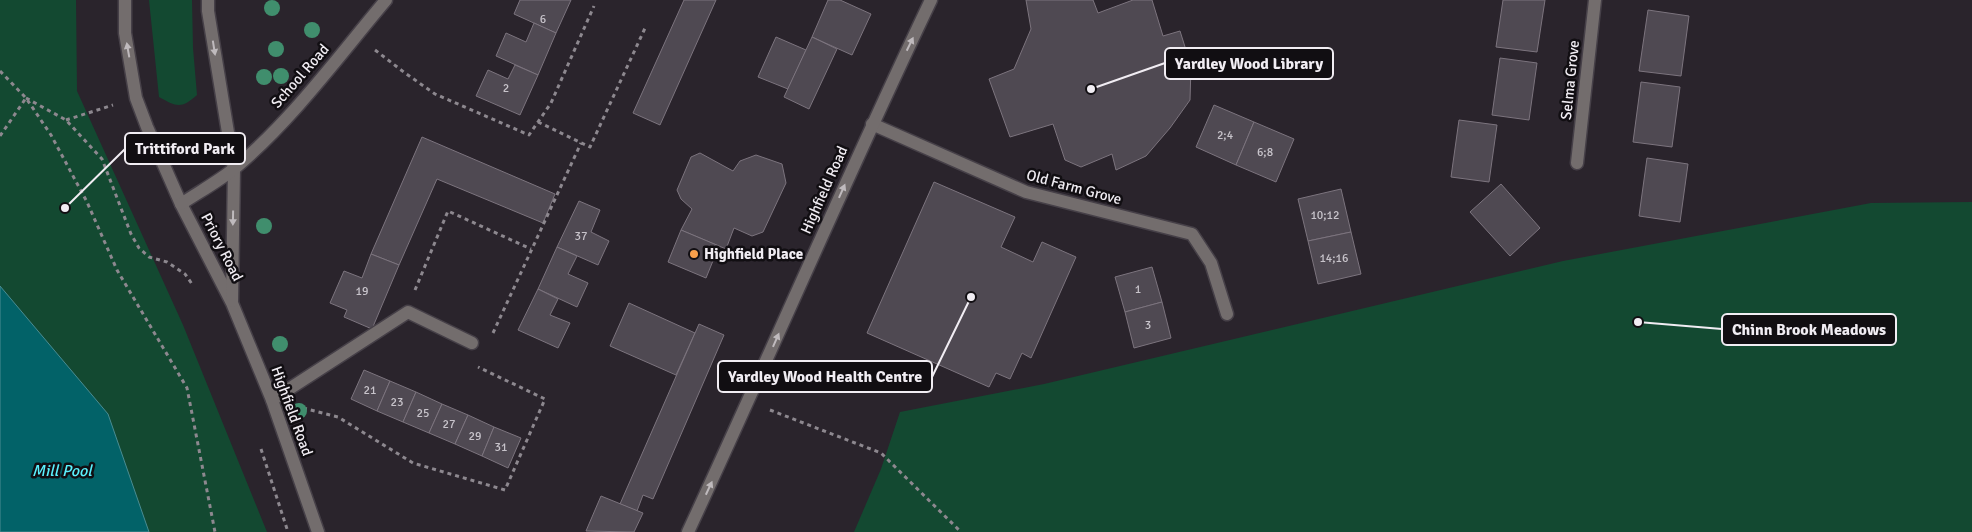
<svg xmlns="http://www.w3.org/2000/svg" width="1972" height="532" viewBox="0 0 1972 532" font-family="Signika,sans-serif">
  <style>
    .green { fill: #134931 }
    .water { fill: #026268; stroke: #4a8c92 }
    .building { fill: #4f4952; stroke: #7c747e }
    .lines { fill: none; stroke-linecap: round; stroke-linejoin: round }
    .service-casing { stroke: #464048; stroke-width: 15 }
    .minor-casing { stroke: #464048; stroke-width: 15 }
    .tertiary-casing { stroke: #464048; stroke-width: 15 }
    .path { stroke: #8d888f; stroke-width: 3; stroke-dasharray: 4 4; stroke-linecap: butt }
    .service { stroke: #736d6d; stroke-width: 12 }
    .minor { stroke: #736d6d; stroke-width: 12 }
    .tertiary { stroke: #736d6d; stroke-width: 12 }
    .tree { fill: #408e6d }
    .oneway { fill: #bfbabd }
    .poi-dot { fill: #f9a04c; stroke: #110e12; stroke-width: 2 }
    .labels { text-anchor: middle; stroke-width: 5; stroke-linejoin: round; paint-order: stroke }
    .number-label { font-size: 12px; fill: #c8c4cb }
    .street-label { font-size: 15px; fill: #f1edf3; stroke: #110e12 }
    .poi-label { font-size: 15px; font-weight: bold; fill: #f1edf3; stroke: #110e12; text-anchor: start }
    .water-label { font-size: 16px; font-style: italic; fill: #5af0fc; stroke: #110e12 }
    .leader { fill: none; stroke: #f1edf3; stroke-width: 2 }
    .callout-dot { fill: #f1edf3; stroke: #110e12; stroke-width: 2 }
    .callout { fill: #110e12; stroke: #f1edf3; stroke-width: 2 }
    .callout-label { font-size: 16px; text-anchor: middle; font-weight: bold; fill: #f1edf3 }
  </style>
  <rect width="100%" height="100%" fill="#2a242c"/>
  <!-- green -->
  <g class="green">
    <path d="M0,0H76L77,91L183,325L267,532H0Z"/>
    <path d="M149,0H192L193,48L197,95C181,109 177,107 159,97Z"/>
    <path d="M1972,202V532H854L881,469L900,412L1044,384L1563,261L1871,203Z"/>
  </g>
  <!-- water -->
  <path class="water" d="M0,286L108,414L149,532H0Z"/>
  <!-- building -->
  <g class="building">
    <path d="M520,0H571L556,33L514,14Z"/>
    <path d="M684,0H716L660,125L633,113Z"/>
    <path d="M828,0H840L871,14L852,55L812,37Z"/>
    <path d="M1026,0H1093L1098,13L1133,0H1152L1163,36L1180,31L1191,66L1190,100L1170,128L1146,156L1116,170L1112,154L1081,167L1065,160L1053,124L1010,137L989,79L1014,69L1031,29Z"/>
    <path d="M1503,0H1545L1537,52L1496,47Z"/>
    <path d="M1648,10L1689,16L1681,76L1639,71Z"/>
    <path d="M534,23L556,33L538,75L496,56L506,33L526,42Z"/>
    <path d="M776,37L806,50L788,89L758,77Z"/>
    <path d="M812,37L837,49L809,109L784,97Z"/>
    <path d="M1500,58L1537,63L1529,120L1492,115Z"/>
    <path d="M515,65L538,75L520,115L476,96L488,70L508,79Z"/>
    <path d="M1641,82L1680,87L1672,147L1633,142Z"/>
    <path d="M1214,105L1254,122L1236,165L1196,147Z"/>
    <path d="M1459,120L1497,125L1489,182L1451,177Z"/>
    <path d="M1254,122L1294,139L1276,182L1236,165Z"/>
    <path d="M422,137L555,194L543,223L437,179L399,265L371,254Z"/>
    <path d="M700,153L733,171L740,161L756,155L782,164L786,183L763,232L752,236L734,228L726,249L681,230L692,209L681,199L677,190L691,157Z"/>
    <path d="M1647,158L1688,164L1680,222L1639,216Z"/>
    <path d="M934,182L1015,217L1001,247L1033,262L1042,242L1076,257L1031,358L1022,353L1010,379L996,373L989,387L867,333Z"/>
    <path d="M1501,184L1540,228L1510,256L1470,212Z"/>
    <path d="M1341,189L1351,232L1308,241L1298,199Z"/>
    <path d="M579,201L600,210L591,232L609,241L598,265L557,247Z"/>
    <path d="M681,230L719,246L706,278L668,262Z"/>
    <path d="M1351,232L1361,274L1318,284L1308,241Z"/>
    <path d="M557,247L577,256L568,274L588,283L577,307L538,289Z"/>
    <path d="M371,254L399,265L372,329L344,317L347,310L330,303L344,271L362,278Z"/>
    <path d="M1152,267L1162,302L1125,312L1115,277Z"/>
    <path d="M538,289L558,299L550,315L570,323L558,348L518,330Z"/>
    <path d="M1162,302L1171,338L1134,348L1125,312Z"/>
    <path d="M629,303L695,333L676,375L610,346Z"/>
    <path d="M699,324L724,335L653,499L643,495L637,511L620,504Z"/>
    <path d="M364,370L390,381L377,411L351,399Z"/>
    <path d="M390,381L416,392L403,422L377,411Z"/>
    <path d="M416,392L442,404L429,433L403,422Z"/>
    <path d="M442,404L468,415L455,444L429,433Z"/>
    <path d="M468,415L494,427L482,456L455,444Z"/>
    <path d="M494,427L521,438L508,468L482,456Z"/>
    <path d="M601,496L643,513L634,532L586,531Z"/>
  </g>
  <g class="lines">
    <!-- service casing -->
    <g class="service-casing">
      <path id="service" d="M272,400L408,312L472,343"/>
    </g>
    <!-- minor casing -->
    <g class="minor-casing">
      <g id="minor">
        <path d="M872,124L1026,192L1192,234L1211,263L1227,314"/>
        <path d="M1577,163L1595,0"/>
        <path d="M688,532C770,355 847,176 931,0"/>
      </g>
    </g>
    <!-- tertiary casing -->
    <g class="tertiary-casing">
      <g id="tertiary">
        <path d="M125,0V33L136,98L147,127L181,204L232,303L272,400L318,532"/>
        <path d="M208,0V11L234,169L232,301"/>
        <path d="M181,204C199,192 219,181 235,168C293,119 338,57 386,0"/>
      </g>
    </g>
    <!-- path -->
    <g class="path">
      <path d="M375,50L405,73L435,94L529,135L551,103L594,6"/>
      <path d="M0,71L26,98L51,135L87,202L117,270L187,388L215,532"/>
      <path d="M26,98L66,120L102,159L131,234L139,248L149,257L167,262L185,274L192,284"/>
      <path d="M66,120L113,105"/>
      <path d="M538,122L590,147L646,26"/>
      <path d="M0,136L26,98"/>
      <path d="M415,290L448,211L531,249"/>
      <path d="M493,333L581,143"/>
      <path d="M303,408L338,417L413,463L505,490L545,399L478,367"/>
      <path d="M770,410L881,453L961,532"/>
      <path d="M261,449L288,532"/>
    </g>
    <!-- service -->
    <use href="#service" class="service"/>
    <!-- minor -->
    <use href="#minor" class="minor"/>
    <!-- tertiary -->
    <use href="#tertiary" class="tertiary"/>
  </g>
  <!-- trees -->
  <g class="tree">
    <circle cx="272" cy="8" r="8"/>
    <circle cx="312" cy="30" r="8"/>
    <circle cx="276" cy="49" r="8"/>
    <circle cx="281" cy="76" r="8"/>
    <circle cx="264" cy="77" r="8"/>
    <circle cx="264" cy="226" r="8"/>
    <circle cx="280" cy="344" r="8"/>
    <circle cx="299" cy="411" r="8"/>
  </g>
  <!-- one-way arrows -->
  <defs><path id="oneway-solid" d="M-6-.8H1V-3.2L6.5 0L1 3.2V.8H-6Z" transform="scale(1.25)"/></defs>
  <g class="oneway">
    <use href="#oneway-solid" transform="translate(910 44) rotate(-64)"/>
    <use href="#oneway-solid" transform="translate(214 48) rotate(81)"/>
    <use href="#oneway-solid" transform="translate(128 50) rotate(-100)"/>
    <use href="#oneway-solid" transform="translate(842 191) rotate(-66)"/>
    <use href="#oneway-solid" transform="translate(233 218) rotate(91)"/>
    <use href="#oneway-solid" transform="translate(776 340) rotate(-66)"/>
    <use href="#oneway-solid" transform="translate(709 488) rotate(-65)"/>
  </g>
  <!-- markers -->
  <circle class="poi-dot" cx="694" cy="254" r="5"/>
  <g class="labels">
    <!-- number labels -->
    <g class="number-label">
      <text x="543" y="23">6</text>
      <text x="506" y="92">2</text>
      <text x="1225" y="139">2;4</text>
      <text x="1265" y="156">6;8</text>
      <text x="1325" y="219">10;12</text>
      <text x="581" y="240">37</text>
      <text x="1334" y="262">14;16</text>
      <text x="1138" y="293">1</text>
      <text x="362" y="295">19</text>
      <text x="1148" y="329">3</text>
      <text x="370" y="394">21</text>
      <text x="397" y="406">23</text>
      <text x="423" y="417">25</text>
      <text x="449" y="428">27</text>
      <text x="475" y="440">29</text>
      <text x="501" y="451">31</text>
    </g>
    <!-- street labels -->
    <g class="street-label">
      <text transform="translate(300 76) rotate(-49)" y="5">School Road</text>
      <text transform="translate(1570 80) rotate(-84)" y="5">Selma Grove</text>
      <text transform="translate(1074 187) rotate(15)" y="5">Old Farm Grove</text>
      <text transform="translate(824 190) rotate(-66)" y="5">Highfield Road</text>
      <text transform="translate(222 247) rotate(63)" y="5">Priory Road</text>
      <text transform="translate(292 411) rotate(70)" y="5">Highfield Road</text>
    </g>
    <!-- poi labels -->
    <g class="poi-label">
      <text x="704" y="259">Highfield Place</text>
    </g>
    <!-- water labels -->
    <g class="water-label">
      <text x="62" y="476">Mill Pool</text>
    </g>
  </g>
  <!-- callouts -->
  <path class="leader" d="M1091 89L1165 63M65 208L125 149M1638 322L1722 329M971 297L932 377"/>
  <g class="callout-dot">
    <circle cx="1091" cy="89" r="5"/>
    <circle cx="65" cy="208" r="5"/>
    <circle cx="1638" cy="322" r="5"/>
    <circle cx="971" cy="297" r="5"/>
  </g>
  <g class="callout">
    <rect x="1165" y="48" width="168" height="31" rx="5"/>
    <rect x="125" y="133" width="120" height="31" rx="5"/>
    <rect x="1722" y="314" width="174" height="31" rx="5"/>
    <rect x="718" y="361" width="214" height="31" rx="5"/>
  </g>
  <g class="callout-label">
    <text x="1249" y="69">Yardley Wood Library</text>
    <text x="185" y="154">Trittiford Park</text>
    <text x="1809" y="335">Chinn Brook Meadows</text>
    <text x="825" y="382">Yardley Wood Health Centre</text>
  </g>
</svg>
